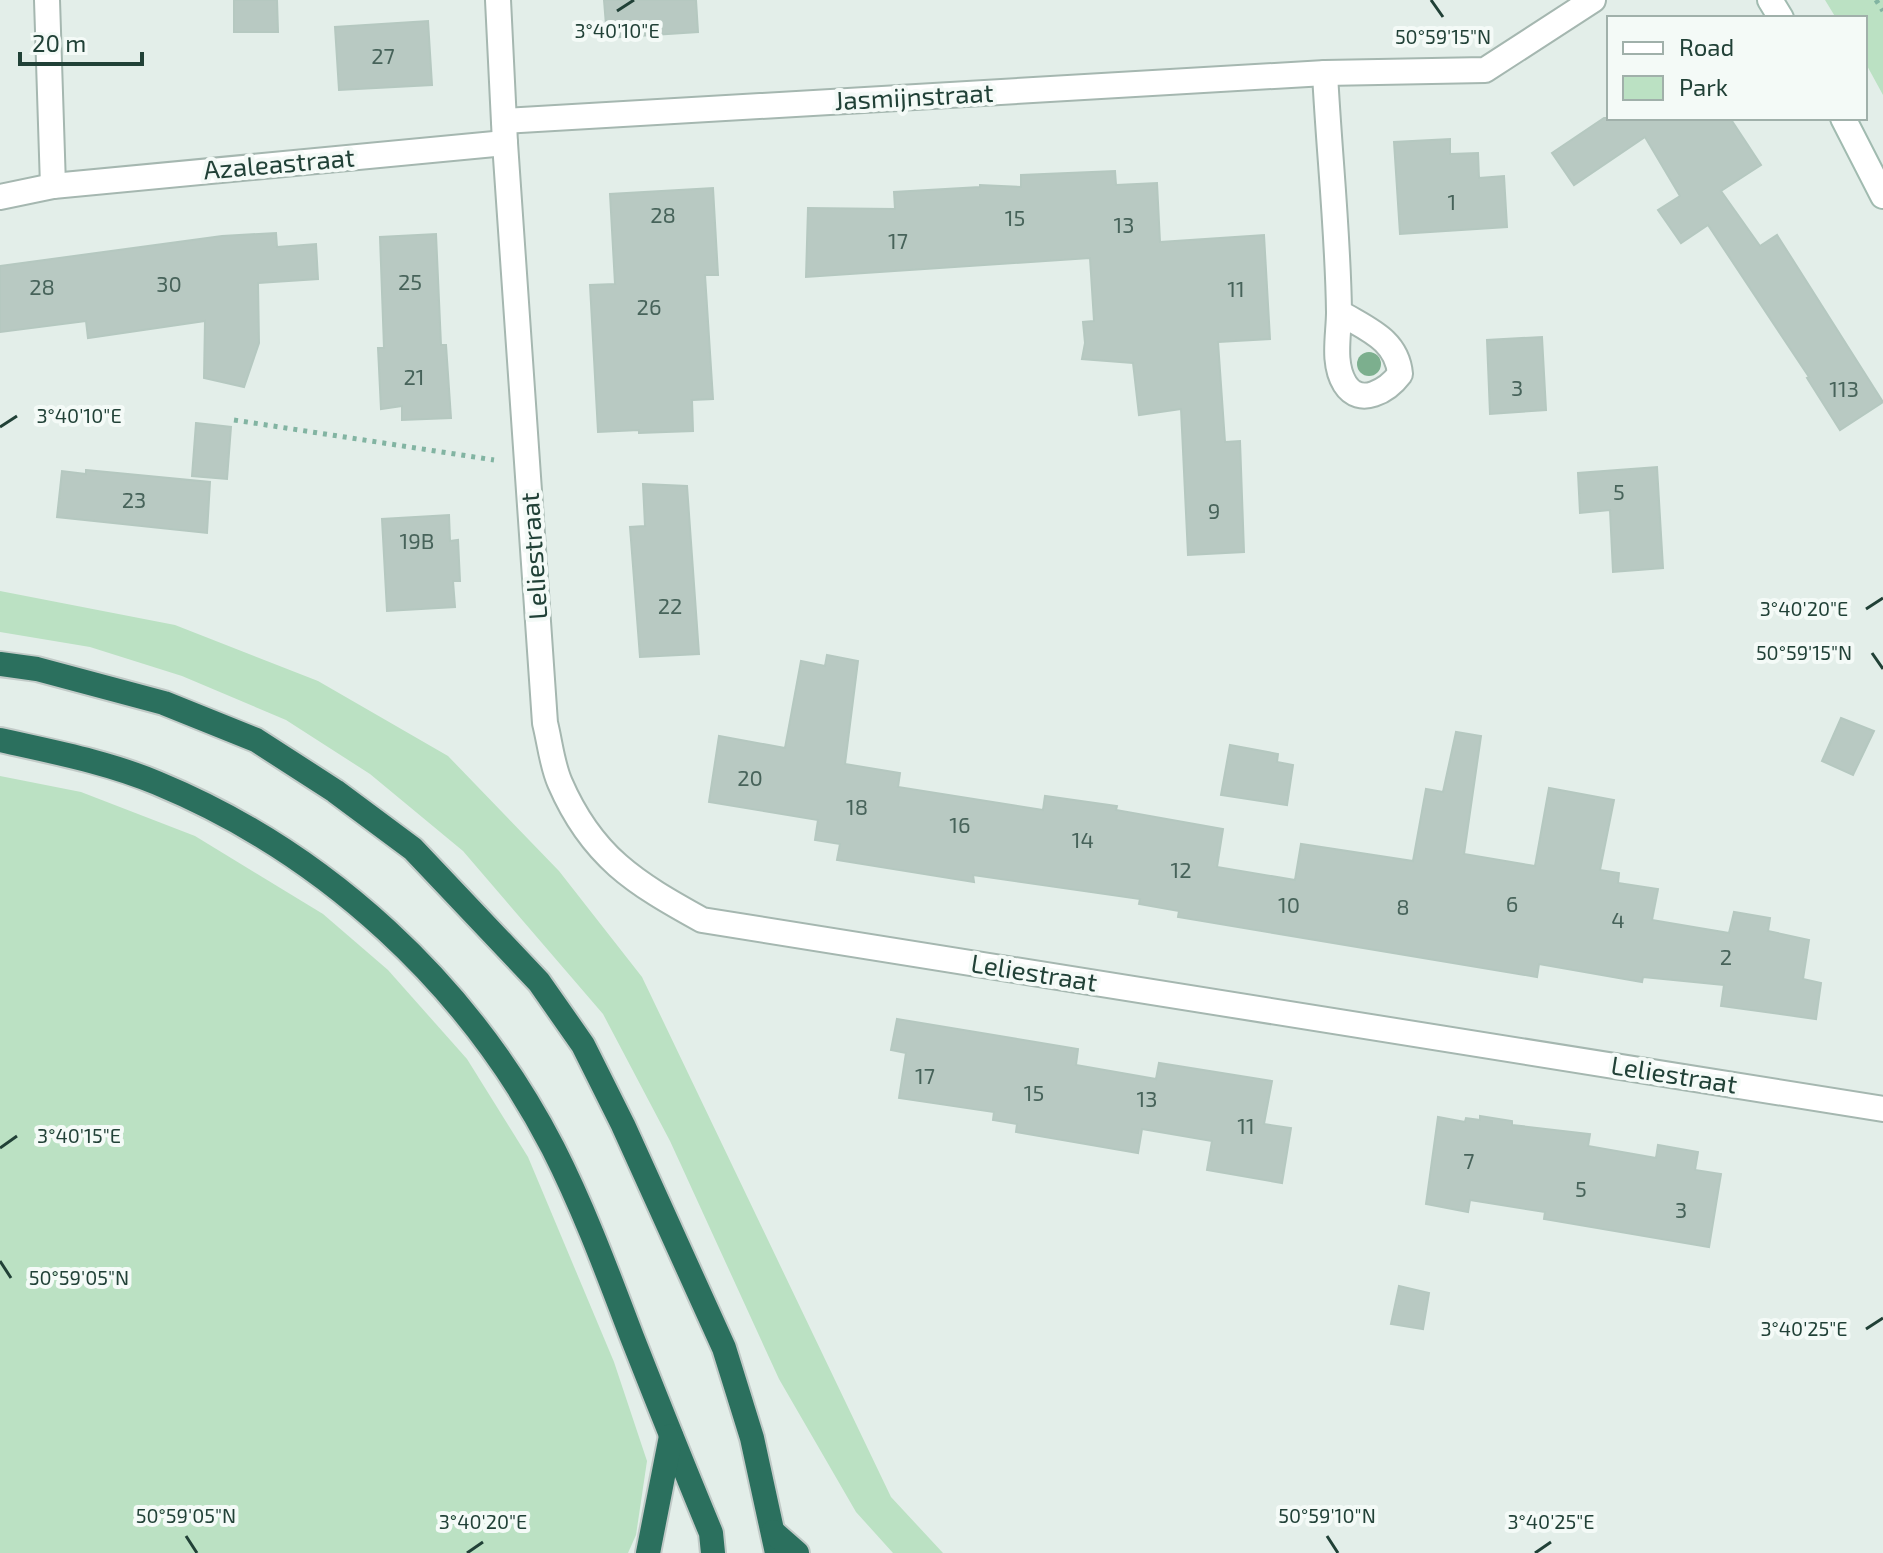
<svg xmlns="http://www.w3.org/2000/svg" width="1883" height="1553" viewBox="0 0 1883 1553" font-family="'Exo 2',sans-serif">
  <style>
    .green { fill: #bbe1c3 }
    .building { fill: #b8c9c2; stroke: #b5c8c0; stroke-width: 2 }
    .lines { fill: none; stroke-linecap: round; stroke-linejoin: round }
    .street-casing { stroke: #a5b7b0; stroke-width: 28 }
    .secondary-casing { stroke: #a1bbb0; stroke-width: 28 }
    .highway-casing { stroke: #c1cac7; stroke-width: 28 }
    .path { stroke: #82b4a2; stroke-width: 5; stroke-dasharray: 4 6; stroke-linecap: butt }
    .street { stroke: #fff; stroke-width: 24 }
    .secondary { stroke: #fff; stroke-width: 24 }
    .highway { stroke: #2b705e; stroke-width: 24 }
    .tree { fill: #7caf8e }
    .ticks { fill: none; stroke: #214137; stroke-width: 3 }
    .labels { text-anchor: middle; stroke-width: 8; stroke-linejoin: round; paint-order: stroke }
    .number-label { font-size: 22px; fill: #47635a }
    .street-label { font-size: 26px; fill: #214137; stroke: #f4faf7 }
    .ticks-label { font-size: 20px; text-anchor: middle; fill: #214137; stroke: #f4faf7; stroke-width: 8; stroke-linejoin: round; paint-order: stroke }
  </style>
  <rect width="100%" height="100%" fill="#e3eee9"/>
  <!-- green -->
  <g class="green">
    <path d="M1825,0H1883V95L1865,62V18H1836Z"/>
    <path d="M0,591L175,625L318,681L448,756L559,871L642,977L891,1497L943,1553H893L856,1512L779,1379L670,1141L603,1014L463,851L370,774L286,720L182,676L90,647L0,632Z"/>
    <path d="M0,776L81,792L195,836L323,914L388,970L467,1059L528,1157L614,1362L647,1461L636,1535L628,1553H0Z"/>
  </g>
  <!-- building -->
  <g class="building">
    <path d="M234,0H277L278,32H234Z"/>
    <path d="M604,0H696L698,32L607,38Z"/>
    <path d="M428,21L432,85L339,90L335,27Z"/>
    <path d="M1604,118H1730L1761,165L1721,191L1760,246L1777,235L1883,402L1840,430L1807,378L1809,377L1708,225L1681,243L1658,210L1680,196L1645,137L1574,185L1552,153Z"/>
    <path d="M1450,139V154L1478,153L1479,178L1504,176L1507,227L1400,234L1394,142Z"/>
    <path d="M1115,171L1116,185L1157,183L1160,242L1264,235L1270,339L1218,342L1225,442L1240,441L1244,552L1188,555L1181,409L1139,415L1133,363L1082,359L1085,343L1083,322L1094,321L1090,258L806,277L808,208L895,209L894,192L980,187V185L1021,187V175Z"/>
    <path d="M713,188L718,275H705L713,399L692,400L693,431L639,433V430L598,432L590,285L615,284L610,194Z"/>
    <path d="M276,233L277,247L316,244L318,279L258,283L259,343L244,387L204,378L205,321L88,338L86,321L0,332V266L222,236Z"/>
    <path d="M436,234L441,345H446L451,418L402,420V406L381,409L378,348H384L380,237Z"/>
    <path d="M1542,337L1546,410L1490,414L1487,340Z"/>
    <path d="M196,423L231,427L227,479L192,476Z"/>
    <path d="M1657,467L1663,568L1613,572L1610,510L1580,513L1578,473Z"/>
    <path d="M86,470L210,482L207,533L57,517L62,471L86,474Z"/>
    <path d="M643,484L687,486L699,654L640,657L630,527L645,526Z"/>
    <path d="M449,515L450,541L458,540L460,581H453L455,607L387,611L382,519Z"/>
    <path d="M827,655L858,661L845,764L900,773L898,787L1043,810L1045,796L1117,806L1116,810L1223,829L1217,867L1295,880L1301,844L1413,861L1426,789L1443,792L1456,732L1481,736L1464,854L1535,866L1549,788L1614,800L1600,870L1619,873L1618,883L1658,889L1652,920L1729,933L1734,912L1770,918L1768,931L1809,940L1803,979L1821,983L1816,1019L1721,1006L1724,985L1643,977L1642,982L1539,964L1537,977L1178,917L1179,911L1139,904L1140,899L973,875L974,882L837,860L840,844L815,840L818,820L709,802L719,736L785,748L801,661L825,666Z"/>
    <path d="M1841,718L1874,731L1853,775L1822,761Z"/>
    <path d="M1230,745L1278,754L1277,762L1293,765L1287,805L1221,795Z"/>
    <path d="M897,1019L1078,1049L1076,1065L1156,1079L1159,1063L1272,1081L1264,1124L1291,1128L1282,1183L1207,1170L1212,1141L1142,1129L1138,1153L1016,1132L1017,1124L993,1120L994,1112L899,1098L906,1053L891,1050Z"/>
    <path d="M1480,1116L1512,1121V1125L1590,1134L1588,1146L1656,1158L1658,1145L1698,1152L1695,1170L1721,1174L1709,1247L1544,1219L1545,1212L1470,1200L1468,1212L1426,1204L1438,1117L1465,1122L1466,1118L1480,1120Z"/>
    <path d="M1399,1286L1429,1293L1423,1329L1391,1324Z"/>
  </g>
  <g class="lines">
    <!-- street casing -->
    <g class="street-casing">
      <g id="street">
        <path d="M47,0L53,186"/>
        <path d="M498,0L505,143L545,723C550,743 552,765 560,783C592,857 635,883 702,920L1883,1109"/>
        <path d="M1325,73C1329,152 1338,232 1339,312C1339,335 1332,363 1345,384C1360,408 1388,390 1400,374C1397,339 1366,329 1339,312"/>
        <path d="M504,121L1325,73L1485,70L1593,0"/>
        <path d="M0,197L53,186L505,143"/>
      </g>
    </g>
    <!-- secondary casing -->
    <g class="secondary-casing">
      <g id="secondary">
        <path d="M1770,0L1781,18"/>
        <path d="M1843,118L1883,196"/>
      </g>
    </g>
    <!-- highway casing -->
    <g class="highway-casing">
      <g id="highway">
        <path d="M0,664L37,669L164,703L256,740L335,791L413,849L539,982L583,1045L623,1125L724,1348L752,1438L777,1553"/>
        <path d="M0,740C53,752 107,762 157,783C326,853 469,985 553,1148C584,1209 608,1274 632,1337C658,1403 684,1468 711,1533L713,1553"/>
        <path d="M773,1532L797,1553"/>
        <path d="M648,1553L671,1436"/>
      </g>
    </g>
    <!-- path -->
    <g class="path">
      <path d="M1876,0L1883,11"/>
      <path d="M234,420L494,460"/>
    </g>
    <!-- street -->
    <use href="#street" class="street"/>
    <!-- secondary -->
    <use href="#secondary" class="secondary"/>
    <!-- highway -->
    <use href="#highway" class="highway"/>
  </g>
  <!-- trees -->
  <circle class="tree" cx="1369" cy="364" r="12"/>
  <!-- ticks -->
  <path class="ticks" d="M1431,0L1443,17M617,11L634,0M0,427L17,416M1866,609L1883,598M1872,653L1883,669M0,1148L17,1136M0,1261L11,1278M1866,1329L1883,1318M186,1536L197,1553M1327,1536L1338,1553M467,1553L483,1542M1535,1553L1551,1542"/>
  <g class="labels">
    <!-- number labels -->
    <g class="number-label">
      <text x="383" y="64">27</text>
      <text x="1452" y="210">1</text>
      <text x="663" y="223">28</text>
      <text x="1015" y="226">15</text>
      <text x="1124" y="233">13</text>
      <text x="898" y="249">17</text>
      <text x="410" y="290">25</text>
      <text x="169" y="292">30</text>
      <text x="42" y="295">28</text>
      <text x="1236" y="297">11</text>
      <text x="649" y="315">26</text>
      <text x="414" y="385">21</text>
      <text x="1517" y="396">3</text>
      <text x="1844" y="397">113</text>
      <text x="1619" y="500">5</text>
      <text x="134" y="508">23</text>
      <text x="1214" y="519">9</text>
      <text x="417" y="549">19B</text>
      <text x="670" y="614">22</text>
      <text x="750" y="786">20</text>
      <text x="857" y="815">18</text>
      <text x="960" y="833">16</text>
      <text x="1083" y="848">14</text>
      <text x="1181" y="878">12</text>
      <text x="1512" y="912">6</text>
      <text x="1289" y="913">10</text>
      <text x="1403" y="915">8</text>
      <text x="1618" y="928">4</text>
      <text x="1726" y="965">2</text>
      <text x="925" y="1084">17</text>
      <text x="1034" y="1101">15</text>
      <text x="1147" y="1107">13</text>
      <text x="1246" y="1134">11</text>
      <text x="1469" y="1169">7</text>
      <text x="1581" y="1197">5</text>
      <text x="1681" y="1218">3</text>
    </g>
    <!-- street labels -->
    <g class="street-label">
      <text transform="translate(914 97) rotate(-3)" y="9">Jasmijnstraat</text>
      <text transform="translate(279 164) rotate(-5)" y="9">Azaleastraat</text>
      <text transform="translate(534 556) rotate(-94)" y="9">Leliestraat</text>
      <text transform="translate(1034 973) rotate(9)" y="9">Leliestraat</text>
      <text transform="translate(1674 1075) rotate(9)" y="9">Leliestraat</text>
    </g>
  </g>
  <g class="ticks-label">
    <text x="617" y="38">3°40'10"E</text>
    <text x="1443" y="44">50°59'15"N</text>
    <text x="79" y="423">3°40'10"E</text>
    <text x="1804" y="616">3°40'20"E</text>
    <text x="1804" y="660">50°59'15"N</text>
    <text x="79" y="1143">3°40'15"E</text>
    <text x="79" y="1285">50°59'05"N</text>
    <text x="1804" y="1336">3°40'25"E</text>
    <text x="186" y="1523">50°59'05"N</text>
    <text x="1327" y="1523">50°59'10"N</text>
    <text x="483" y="1529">3°40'20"E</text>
    <text x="1551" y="1529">3°40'25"E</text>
  </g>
  <!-- legend -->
  <rect x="1607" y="16" width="260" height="104" fill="#f4faf7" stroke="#a0b0aa" stroke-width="2"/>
  <rect x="1623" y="42" width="40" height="12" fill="#ffffff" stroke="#a0b0aa" stroke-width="2"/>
  <text x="1679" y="56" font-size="24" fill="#214137">Road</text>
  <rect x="1623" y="76" width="40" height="24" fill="#bbe1c3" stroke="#a0b0aa" stroke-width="2"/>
  <text x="1679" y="96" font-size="24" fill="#214137">Park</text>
  <!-- scale -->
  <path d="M20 52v12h122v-12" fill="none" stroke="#214137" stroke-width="4"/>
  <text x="32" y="52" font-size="24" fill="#214137" stroke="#f4faf7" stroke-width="6" paint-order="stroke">20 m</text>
</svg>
